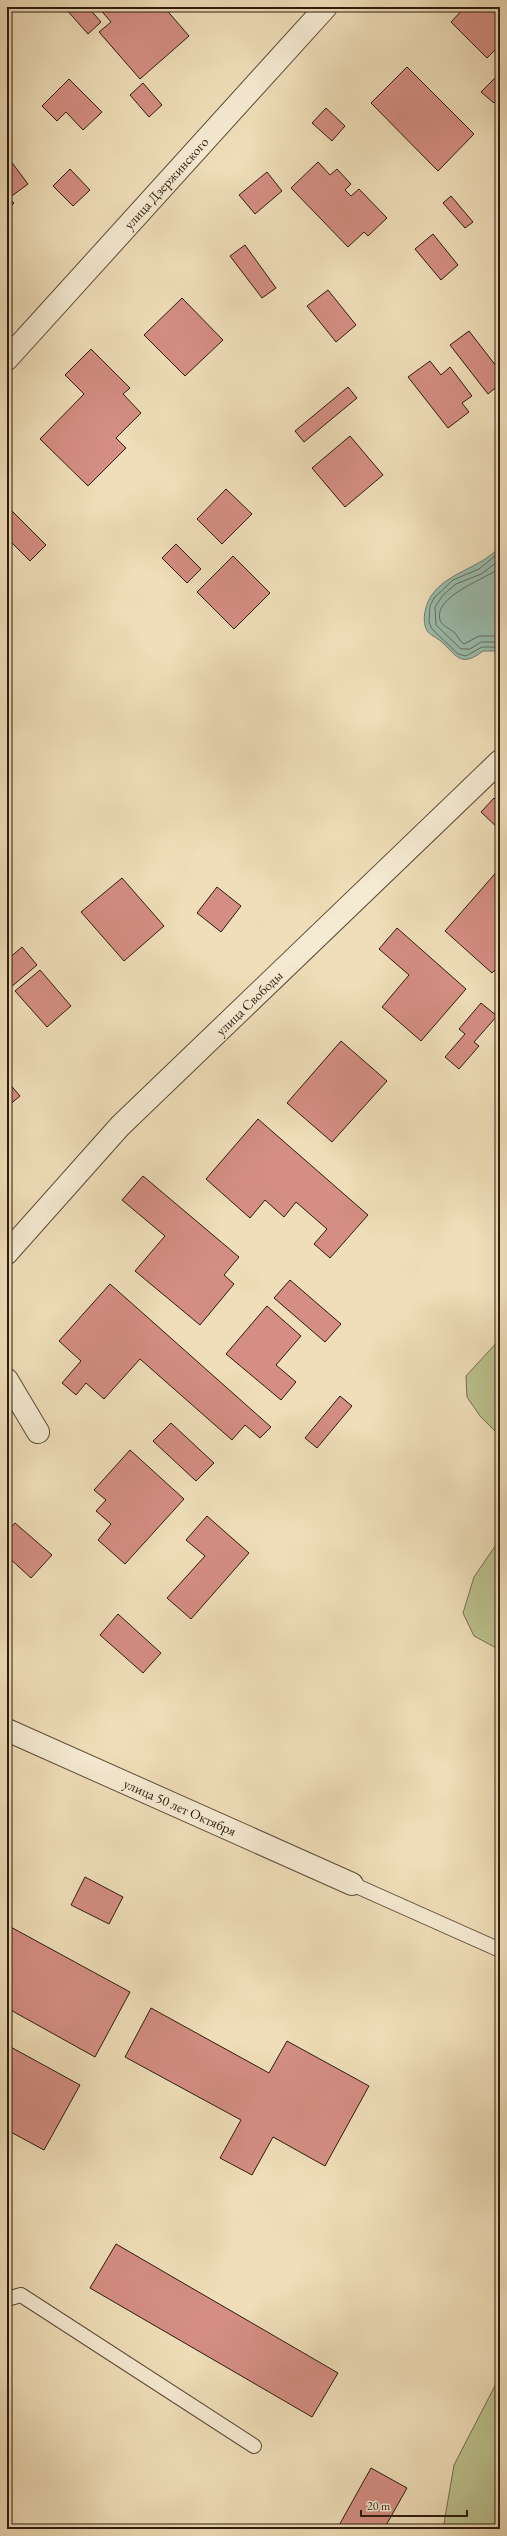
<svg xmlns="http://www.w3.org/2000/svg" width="507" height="2536" viewBox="0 0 507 2536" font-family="'EB Garamond',serif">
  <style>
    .green { fill: #bbc18e; stroke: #746e4e }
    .water { fill: #9abcad; stroke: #6e7c6d }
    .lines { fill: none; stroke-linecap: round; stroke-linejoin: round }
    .shore { stroke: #646c5d; stroke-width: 1 }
    .building { fill: #d48e83; stroke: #2d1b0d }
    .lane-casing { stroke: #5e4c38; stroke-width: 16 }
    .street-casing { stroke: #5e4c38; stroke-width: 24 }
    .lane { stroke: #f5ead2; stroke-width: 14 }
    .street { stroke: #f5ead2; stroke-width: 22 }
    .labels { text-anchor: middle; stroke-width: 3; stroke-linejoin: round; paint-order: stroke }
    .street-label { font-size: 14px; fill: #2d1b0d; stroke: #f5ead2 }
  </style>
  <rect width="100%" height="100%" fill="#efdeb9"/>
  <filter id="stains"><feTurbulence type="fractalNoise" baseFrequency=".005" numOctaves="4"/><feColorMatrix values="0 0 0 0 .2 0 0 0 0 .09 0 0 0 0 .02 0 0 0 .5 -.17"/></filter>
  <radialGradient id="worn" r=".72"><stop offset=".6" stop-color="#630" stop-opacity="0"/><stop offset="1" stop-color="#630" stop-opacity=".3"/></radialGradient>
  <!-- green -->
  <g class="green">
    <path d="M500,1339V1436L480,1416L467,1397L466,1376Z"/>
    <path d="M500,1539V1650L474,1636L463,1613L474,1577Z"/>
    <path d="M499,2378L500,2529H443L454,2465Z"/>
  </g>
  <!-- water -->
  <path class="water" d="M500,547V651H483C462,667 458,658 443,643C439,639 432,636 428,632C421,622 425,606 431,596C447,572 479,569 500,547Z"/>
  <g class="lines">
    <!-- shore -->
    <g class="shore">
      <path d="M500,552L479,569L453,580L434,598L430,606L429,622L432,629L458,654L466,656L482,647H500"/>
      <path d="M500,560L481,574L456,584L443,595L435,607L436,625L461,649H470L481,642H500"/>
      <path d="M500,568C486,579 433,596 440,620C441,625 450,629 454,632C458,636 459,641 464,644L479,636H500"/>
    </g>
  </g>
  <!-- building -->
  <g class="building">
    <path d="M69,7H88L101,22L88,34L66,9Z"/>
    <path d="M98,7H164L189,36L140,79L99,32L111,22Z"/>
    <path d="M465,7H490L498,14L500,12V45L487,58L451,22Z"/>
    <path d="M407,67L474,134L438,171L371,103Z"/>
    <path d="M500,73V97L494,103L481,92Z"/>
    <path d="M69,79L102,112L83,130L66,112L57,121L42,106Z"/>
    <path d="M143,83L162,105L149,117L130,95Z"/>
    <path d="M326,108L345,126L332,141L312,123Z"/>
    <path d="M7,156L28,184L9,198L14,203L7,210Z"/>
    <path d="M318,162L330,175L337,169L351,184L345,190L351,196L359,189L387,218L368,236L364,232L348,247L291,188Z"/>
    <path d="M70,169L90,190L73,206L53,186Z"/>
    <path d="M267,172L282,191L255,214L239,195Z"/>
    <path d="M451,196L473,222L465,228L443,203Z"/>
    <path d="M433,234L458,265L441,280L415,249Z"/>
    <path d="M245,245L276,288L262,298L230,256Z"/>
    <path d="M328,290L356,325L336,342L307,306Z"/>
    <path d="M182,298L223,340L185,376L144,335Z"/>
    <path d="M469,331L500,371V384L488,394L450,345Z"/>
    <path d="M91,349L130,388L123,394L141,413L116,438L126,448L88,486L40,439L84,394L65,375Z"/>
    <path d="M430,361L441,375L450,367L472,396L462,403L469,412L448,428L408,377Z"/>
    <path d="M348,387L357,398L304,442L295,431Z"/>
    <path d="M350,436L383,475L345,507L312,468Z"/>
    <path d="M226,489L252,514L222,544L197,519Z"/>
    <path d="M7,506L46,545L30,561L7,538Z"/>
    <path d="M176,544L201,569L187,583L162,558Z"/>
    <path d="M233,556L270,593L234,629L197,592Z"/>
    <path d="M494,798L500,804V830L481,812Z"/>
    <path d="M500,868V965L492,973L445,931Z"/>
    <path d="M122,878L164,926L124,961L81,912Z"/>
    <path d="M217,887L241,906L221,932L197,913Z"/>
    <path d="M397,928L466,989L421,1041L382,1007L409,975L379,949Z"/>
    <path d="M22,947L37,965L11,987L7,982V960Z"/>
    <path d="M40,970L71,1006L47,1027L15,991Z"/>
    <path d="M481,1003L497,1016L474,1042L479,1046L459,1069L445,1057L465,1034L459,1029Z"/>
    <path d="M341,1041L387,1081L332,1142L287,1103Z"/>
    <path d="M7,1081L20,1096L7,1107Z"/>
    <path d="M258,1119L368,1215L330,1258L314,1244L327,1229L296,1202L284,1217L265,1200L250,1218L206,1179Z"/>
    <path d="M143,1176L239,1257L224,1275L234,1284L200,1325L135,1271L165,1236L122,1200Z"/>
    <path d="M290,1280L341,1324L325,1342L274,1298Z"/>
    <path d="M110,1284L271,1427L260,1438L245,1425L232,1440L140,1359L104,1399L86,1383L76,1395L62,1383L81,1361L59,1341Z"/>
    <path d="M267,1306L301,1336L276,1365L296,1382L281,1400L226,1354Z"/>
    <path d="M340,1396L352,1406L317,1448L305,1438Z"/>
    <path d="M171,1423L214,1463L196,1481L153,1441Z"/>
    <path d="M130,1450L184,1499L125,1564L98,1540L111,1524L96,1511L106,1500L94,1490Z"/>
    <path d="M207,1516L249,1553L191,1619L167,1598L205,1556L186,1540Z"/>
    <path d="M15,1523L52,1555L31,1578L7,1556V1532Z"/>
    <path d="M118,1614L161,1653L143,1673L100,1635Z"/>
    <path d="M85,1877L123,1897L109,1924L71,1905Z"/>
    <path d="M7,1925L130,1992L95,2057L7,2008Z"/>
    <path d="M151,2008L269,2073L287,2041L369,2086L325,2166L273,2137L252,2175L220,2158L241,2120L125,2057Z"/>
    <path d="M7,2045L80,2085L44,2150L7,2130Z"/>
    <path d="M116,2244L338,2373L312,2417L90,2288Z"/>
    <path d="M371,2468L407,2488L384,2529H337Z"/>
  </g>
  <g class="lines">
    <!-- lane casing -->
    <g class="lane-casing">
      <g id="lane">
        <path d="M352,1884L500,1950"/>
        <path d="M7,2299L21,2295L254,2446"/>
      </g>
    </g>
    <!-- street casing -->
    <g class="street-casing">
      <g id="street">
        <path d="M7,359L326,7"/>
        <path d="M7,1253L120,1126L500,761"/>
        <path d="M7,1380L38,1432"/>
        <path d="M7,1730L352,1884"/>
      </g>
    </g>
    <!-- lane -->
    <use href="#lane" class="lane"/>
    <!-- street -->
    <use href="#street" class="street"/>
  </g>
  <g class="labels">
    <!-- street labels -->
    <g class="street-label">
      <text transform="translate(166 183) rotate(-48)" y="5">улица Дзержинского</text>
      <text transform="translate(249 1003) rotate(-44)" y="5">улица Свободы</text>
      <text transform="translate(180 1807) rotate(24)" y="5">улица 50 лет Октября</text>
    </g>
  </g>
  <!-- margin -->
  <rect width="507" height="2536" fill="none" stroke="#efdeb9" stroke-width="24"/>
  <rect x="8" y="8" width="491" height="2520" fill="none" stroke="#2d1b0d" stroke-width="2"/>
  <rect x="12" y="12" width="483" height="2512" fill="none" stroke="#2d1b0d"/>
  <!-- scale -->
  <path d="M361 2510v6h106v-6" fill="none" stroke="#2d1b0d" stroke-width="2"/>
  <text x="367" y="2510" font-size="12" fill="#2d1b0d" stroke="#f5ead2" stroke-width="3" paint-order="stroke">20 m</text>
  <rect width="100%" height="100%" filter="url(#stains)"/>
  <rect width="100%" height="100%" fill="url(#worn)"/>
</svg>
